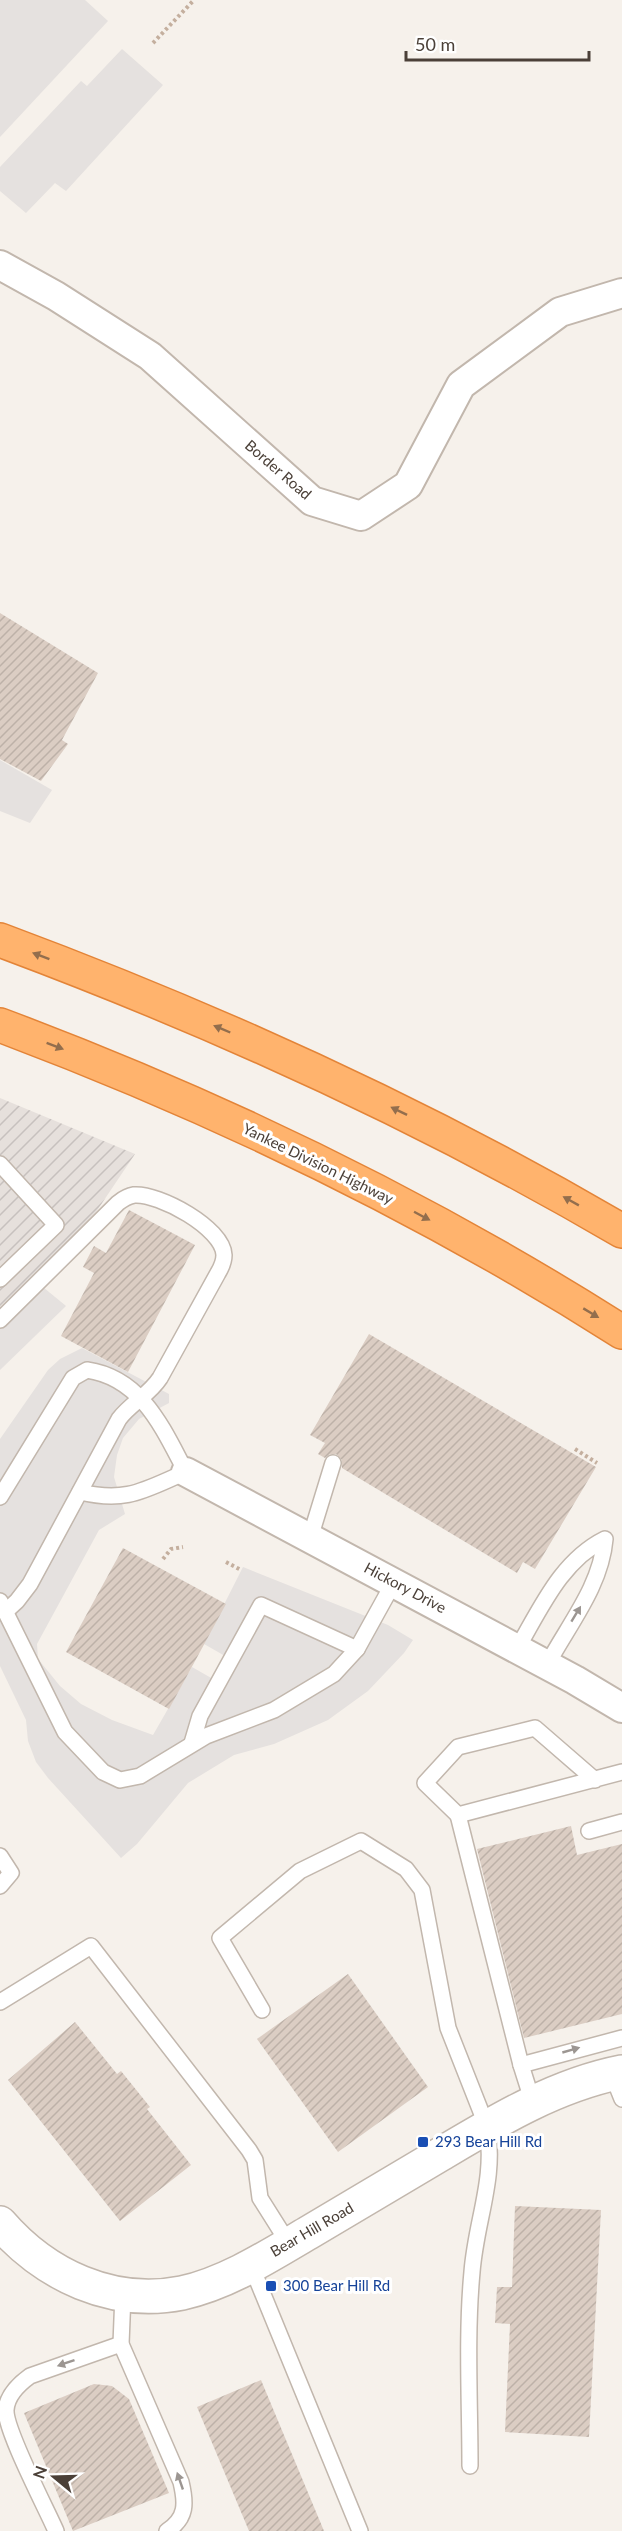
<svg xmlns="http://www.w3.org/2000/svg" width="622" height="2531" viewBox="0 0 622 2531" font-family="Lato,sans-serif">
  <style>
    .industrial { fill: url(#industrial-furrows) }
    .parking { fill: #e5e1df }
    .building { fill: url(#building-hatch) }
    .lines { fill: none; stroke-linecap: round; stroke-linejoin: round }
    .service-casing { stroke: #c2b7ad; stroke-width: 18 }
    .minor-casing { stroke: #c2b7ad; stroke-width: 32 }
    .tertiary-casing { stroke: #c2b7ad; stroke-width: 36 }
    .motorway-casing { stroke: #e38438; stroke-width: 36 }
    .path { stroke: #c4af9e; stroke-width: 4; stroke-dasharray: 3 3; stroke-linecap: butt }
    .service { stroke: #fff; stroke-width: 15 }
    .minor { stroke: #fff; stroke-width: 28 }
    .tertiary { stroke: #fff; stroke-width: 33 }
    .motorway { stroke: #ffb36d; stroke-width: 33 }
    .oneway { fill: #936e4d }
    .oneway2 { fill: #9c9692 }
    .transit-dot { fill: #1a4fb4; stroke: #fff; stroke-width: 2 }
    .labels { text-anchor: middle; stroke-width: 6; stroke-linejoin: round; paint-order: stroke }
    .street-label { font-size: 15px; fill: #4b4038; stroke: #fff }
    .transit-label { font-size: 15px; fill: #164399; stroke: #fff; text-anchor: start }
  </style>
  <defs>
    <pattern id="industrial-furrows" width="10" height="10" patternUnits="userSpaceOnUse" patternTransform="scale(1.5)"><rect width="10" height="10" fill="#e6e0dc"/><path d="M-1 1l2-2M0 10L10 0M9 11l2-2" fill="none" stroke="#c7c1be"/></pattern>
    <pattern id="building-hatch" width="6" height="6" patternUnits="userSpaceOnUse" patternTransform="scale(1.5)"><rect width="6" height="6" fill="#dbcdc3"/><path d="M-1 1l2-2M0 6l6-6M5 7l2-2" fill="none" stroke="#bdb1a8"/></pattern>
  </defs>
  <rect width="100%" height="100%" fill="#f6f1eb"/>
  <!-- industrial -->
  <path class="industrial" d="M0,1098L135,1154L90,1221L0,1307Z"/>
  <!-- parking -->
  <g class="parking">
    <path d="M0,0H85L108,21L0,137Z"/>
    <path d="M122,49L163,85L66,191L55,183L26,213L0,191V167L81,81L87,86Z"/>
    <path d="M0,760L52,790L30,823L0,811Z"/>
    <path d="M38,1283L66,1306L0,1370V1310Z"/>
    <path d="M82,1348L169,1394V1403L139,1419L123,1438L117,1455L114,1477L125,1514L99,1530L37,1644L38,1659L60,1686L81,1704L112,1720L153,1735L192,1667L213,1679L225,1656L204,1644L243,1567L388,1625L413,1640L404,1653L368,1691L328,1720L274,1744L234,1755L188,1783L137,1844L121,1858L48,1778L36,1762L28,1741L26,1720L0,1666V1439L48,1370L60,1359Z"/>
  </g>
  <!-- building -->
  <g class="building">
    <path d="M0,613L98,673L62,740L68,744L41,781L0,759Z"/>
    <path d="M129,1210L195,1245L128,1372L61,1336L94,1273L83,1267L94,1246L106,1253Z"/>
    <path d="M369,1334L596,1467L535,1569L523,1562L517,1573L342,1468V1460L336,1454H330L325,1458L318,1454L325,1443L310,1435Z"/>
    <path d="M123,1548L226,1604L169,1709L66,1652Z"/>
    <path d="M571,1826L577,1855L622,1844V2014L524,2038L477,1849Z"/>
    <path d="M348,1974L428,2087L338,2152L257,2039Z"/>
    <path d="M75,2022L117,2074L121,2071L150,2107L147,2109L191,2165L120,2221L8,2080Z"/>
    <path d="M515,2206L601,2210L589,2437L505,2432L510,2324L495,2323L497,2287H512Z"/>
    <path d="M261,2380L324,2531H249L197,2407Z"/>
    <path d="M94,2384L112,2386L129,2399L169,2493L73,2531L24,2413Z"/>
  </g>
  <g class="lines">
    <!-- service casing -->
    <g class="service-casing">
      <g id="service">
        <path d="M0,1164L56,1225L0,1279"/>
        <path d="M0,1320L118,1203C123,1199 128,1196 134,1195C159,1193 223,1228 224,1255C224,1262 221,1268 218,1273L160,1378C149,1395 131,1403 119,1419L30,1584L17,1601L5,1612"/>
        <path d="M0,1497L73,1378L87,1370C142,1378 163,1429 186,1472C144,1490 127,1503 80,1492"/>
        <path d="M310,1538L333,1463"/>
        <path d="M0,1601L65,1732L103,1772L120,1780L140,1776L206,1736L274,1710L334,1674L357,1649L394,1582"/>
        <path d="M517,1649C541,1608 561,1561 605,1539C601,1586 569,1624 547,1665"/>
        <path d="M192,1743L200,1716L261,1605L357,1649"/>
        <path d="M595,1780L535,1728L458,1747L425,1783L458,1815L622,1772"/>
        <path d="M458,1815L521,2065L533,2103"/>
        <path d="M589,1831L622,1822"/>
        <path d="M0,1856L11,1873L0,1886"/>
        <path d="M0,2002L91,1946L249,2150L255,2160L260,2198L289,2244"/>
        <path d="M262,2010L220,1938L300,1871L361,1841L406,1869L422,1890L448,2028L487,2127C496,2179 476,2220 472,2272C466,2336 470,2402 470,2466"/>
        <path d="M521,2065L622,2038"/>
        <path d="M612,2074L622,2099"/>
        <path d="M251,2265L360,2531"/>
        <path d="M123,2294L121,2344L181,2482C186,2503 187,2518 167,2531"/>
        <path d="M56,2531C46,2508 5,2430 6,2410C7,2395 19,2384 30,2376L121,2344"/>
      </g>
    </g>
    <!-- minor casing -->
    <g class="minor-casing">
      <g id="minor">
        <path d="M0,265L56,296L150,356L312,501L361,516L408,485L461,385L560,312L622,293"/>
        <path d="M186,1472L575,1680L622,1708"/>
      </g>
    </g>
    <!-- tertiary casing -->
    <g class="tertiary-casing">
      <path id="tertiary" d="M0,2223C45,2275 112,2307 182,2293C227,2283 269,2256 308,2233C352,2207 397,2180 441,2154C498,2120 556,2085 622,2072"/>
    </g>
    <!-- motorway casing -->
    <g class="motorway-casing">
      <g id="motorway">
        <path d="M0,940C215,1020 424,1115 622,1231"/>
        <path d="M0,1025C216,1106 427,1208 622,1332"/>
      </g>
    </g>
    <!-- path -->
    <g class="path">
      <path d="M153,43L194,0"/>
      <path d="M575,1449L597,1463"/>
      <path d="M163,1559L171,1549L183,1547"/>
      <path d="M226,1562L241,1570"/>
    </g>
    <!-- service -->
    <use href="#service" class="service"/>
    <!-- minor -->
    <use href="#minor" class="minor"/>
    <!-- tertiary -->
    <use href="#tertiary" class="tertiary"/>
    <!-- motorway -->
    <use href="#motorway" class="motorway"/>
  </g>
  <!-- one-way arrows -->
  <defs><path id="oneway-solid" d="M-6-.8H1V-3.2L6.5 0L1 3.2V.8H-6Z" transform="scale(1.5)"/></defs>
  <g class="oneway">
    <use href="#oneway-solid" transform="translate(41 956) rotate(-159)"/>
    <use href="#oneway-solid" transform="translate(222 1029) rotate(-157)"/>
    <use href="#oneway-solid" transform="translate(55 1046) rotate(21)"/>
    <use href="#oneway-solid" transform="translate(399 1111) rotate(-154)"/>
    <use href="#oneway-solid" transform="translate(571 1201) rotate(-151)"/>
    <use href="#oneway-solid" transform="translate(422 1216) rotate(28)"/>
    <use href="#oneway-solid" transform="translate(591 1313) rotate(31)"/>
  </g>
  <g class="oneway2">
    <use href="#oneway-solid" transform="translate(576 1614) rotate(-59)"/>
    <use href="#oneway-solid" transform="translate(571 2050) rotate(-16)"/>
    <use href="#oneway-solid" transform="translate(66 2363) rotate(161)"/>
    <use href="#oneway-solid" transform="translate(180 2481) rotate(-109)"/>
  </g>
  <!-- markers -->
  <g class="transit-dot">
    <rect x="417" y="2136" width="12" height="12" rx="3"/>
    <rect x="265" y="2280" width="12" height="12" rx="3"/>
  </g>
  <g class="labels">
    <!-- street labels -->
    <g class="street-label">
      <text transform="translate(278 470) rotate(41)" y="5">Border Road</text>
      <text transform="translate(318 1164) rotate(26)" y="5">Yankee Division Highway</text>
      <text transform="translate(405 1588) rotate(28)" y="5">Hickory Drive</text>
      <text transform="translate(312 2230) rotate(-30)" y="5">Bear Hill Road</text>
    </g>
    <!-- transit labels -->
    <g class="transit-label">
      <text x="435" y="2147">293 Bear Hill Rd</text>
      <text x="283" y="2291">300 Bear Hill Rd</text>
    </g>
  </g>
  <!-- north arrow -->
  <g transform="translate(54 2477) rotate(289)" stroke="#ffffff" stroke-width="4.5" paint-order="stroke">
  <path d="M0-4.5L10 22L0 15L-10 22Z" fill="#4b4038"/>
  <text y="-9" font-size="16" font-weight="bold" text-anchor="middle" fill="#4b4038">N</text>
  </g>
  <!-- scale -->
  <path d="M406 51v9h183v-9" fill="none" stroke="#4b4038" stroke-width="3"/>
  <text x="415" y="51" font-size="18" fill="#4b4038" stroke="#ffffff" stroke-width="4.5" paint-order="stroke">50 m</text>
</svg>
